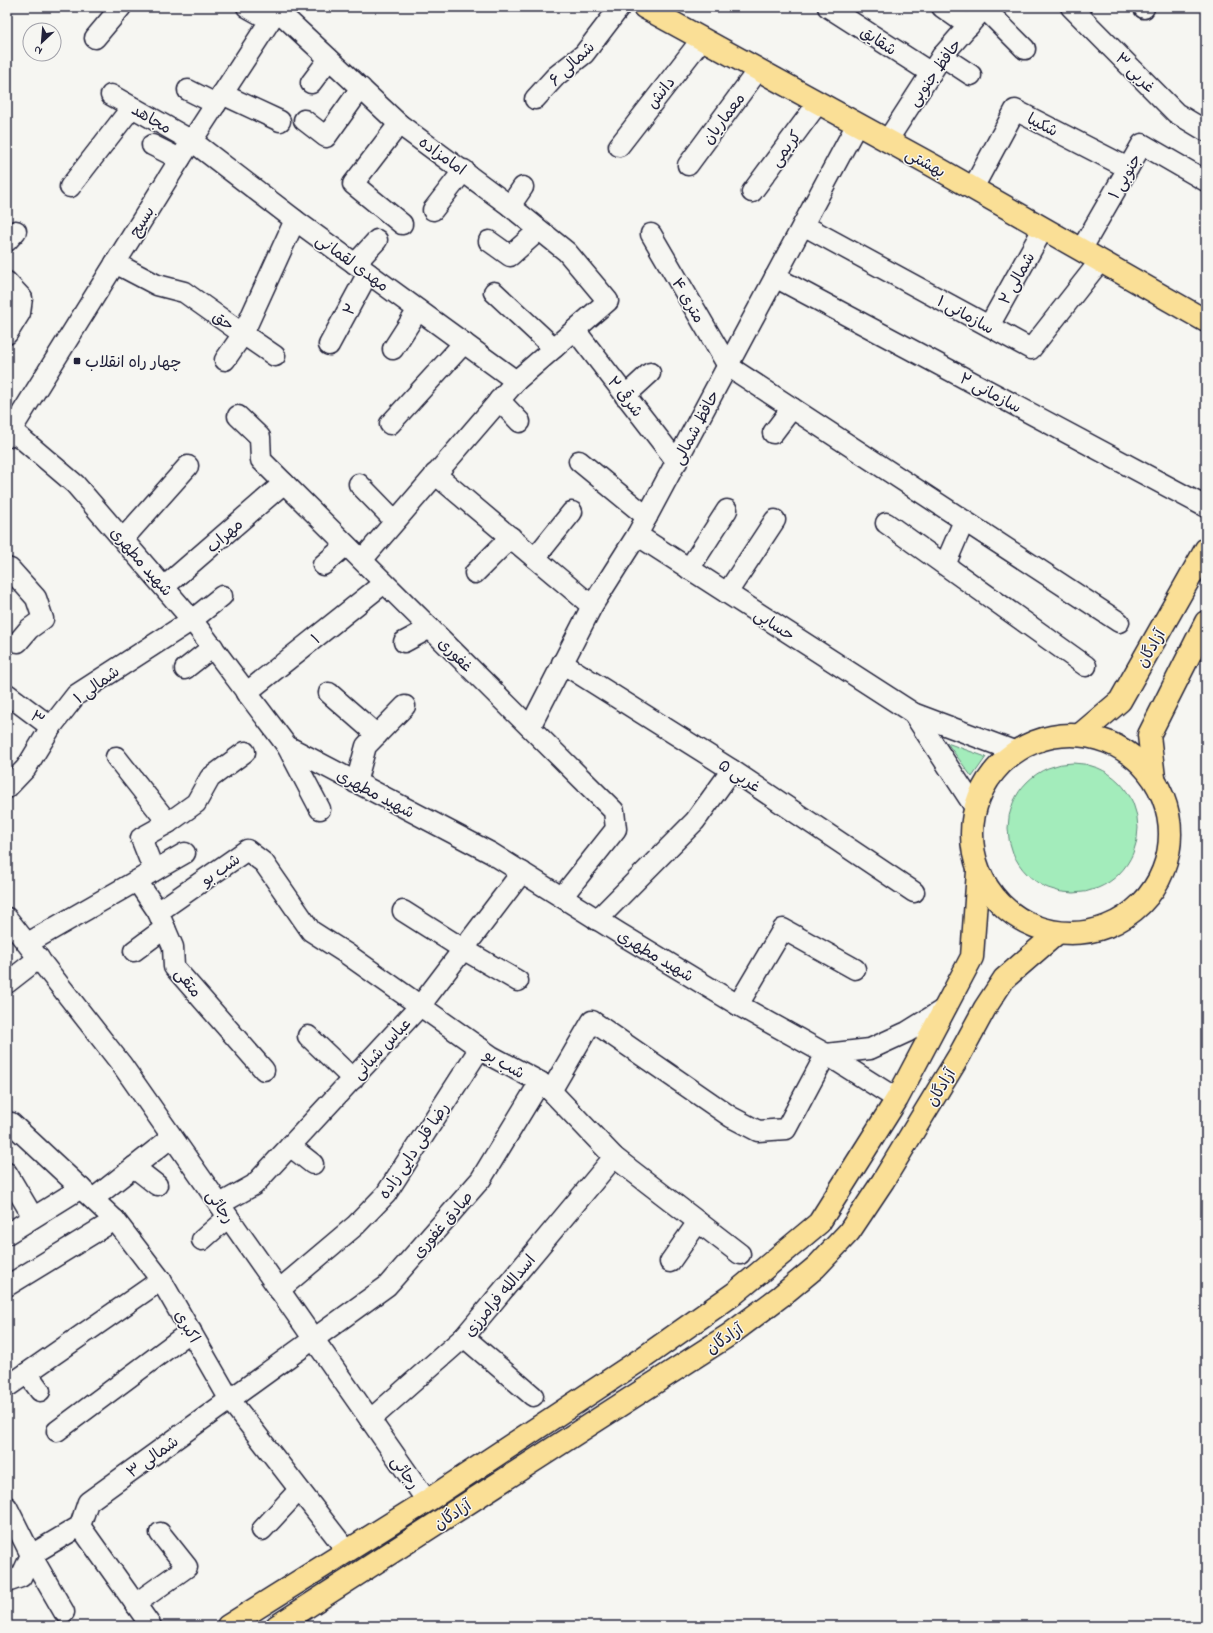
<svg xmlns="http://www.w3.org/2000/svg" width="1213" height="1633" viewBox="0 0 1213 1633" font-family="'Indie Flower','Playpen Sans Arabic',sans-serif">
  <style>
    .green { fill: #a3ecbb; stroke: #62877b }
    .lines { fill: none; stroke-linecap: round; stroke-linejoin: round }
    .minor-casing { stroke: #22223b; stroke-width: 23 }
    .major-casing { stroke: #22223b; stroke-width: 25 }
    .minor { stroke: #f6f6f2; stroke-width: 20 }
    .major { stroke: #fadf96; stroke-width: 22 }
    .poi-dot { fill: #22223b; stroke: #f6f6f2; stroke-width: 1.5 }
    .labels { text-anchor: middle; stroke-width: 3; stroke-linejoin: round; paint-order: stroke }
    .street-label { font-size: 16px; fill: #22223b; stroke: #f6f6f2 }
    .poi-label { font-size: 16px; fill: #22223b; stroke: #f6f6f2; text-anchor: start }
  </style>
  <rect width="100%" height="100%" fill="#f6f6f2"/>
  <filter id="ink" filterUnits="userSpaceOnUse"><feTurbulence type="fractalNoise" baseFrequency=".025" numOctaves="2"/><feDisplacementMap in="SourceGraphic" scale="8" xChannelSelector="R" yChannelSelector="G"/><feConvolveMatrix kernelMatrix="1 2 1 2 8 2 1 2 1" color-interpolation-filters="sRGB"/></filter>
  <g filter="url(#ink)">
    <!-- green -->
    <g class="green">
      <path d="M947,743L986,757L972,777Z"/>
      <circle cx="1073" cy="828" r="65"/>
    </g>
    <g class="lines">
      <!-- minor casing -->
      <g class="minor-casing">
        <g id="minor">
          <path d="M247,7L270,20"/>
          <path d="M828,7L931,73"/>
          <path d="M942,7L969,26"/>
          <path d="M1071,7L1176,113L1206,131"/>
          <path d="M984,8L1025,49"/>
          <path d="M1144,8V7"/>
          <path d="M277,10L399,124L510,206L567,252L608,301L516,381L362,560"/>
          <path d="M95,38L121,7"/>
          <path d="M942,56L971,75"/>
          <path d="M311,83L329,59"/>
          <path d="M188,90L216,104"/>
          <path d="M222,94L280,121"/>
          <path d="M111,95L192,141L295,220L516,381"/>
          <path d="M535,99L556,76L584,54L620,7"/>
          <path d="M304,120L326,137L361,88"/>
          <path d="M399,124L353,184L402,224"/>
          <path d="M887,141L942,56L985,7"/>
          <path d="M152,145L180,159"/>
          <path d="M619,146L702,39"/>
          <path d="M688,165L758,70"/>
          <path d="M70,187L132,107"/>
          <path d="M973,188L1015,110L1128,168"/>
          <path d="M752,192L818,103"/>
          <path d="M510,206L523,187"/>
          <path d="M433,210L464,170"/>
          <path d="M803,225L1031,349L1100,261"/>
          <path d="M651,234L728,366L1119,622"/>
          <path d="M7,241L16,231"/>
          <path d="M489,241L510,256L539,230"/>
          <path d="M1081,250L1142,144L1206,181"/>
          <path d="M115,263L157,285L184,292L243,334L295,220"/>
          <path d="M355,264L377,240"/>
          <path d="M775,277L1206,507"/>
          <path d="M7,282L22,298L20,313L7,334"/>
          <path d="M494,292L554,348"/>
          <path d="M989,326L1043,229"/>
          <path d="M575,330L677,462"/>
          <path d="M329,345L368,273"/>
          <path d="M393,349L418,310"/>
          <path d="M225,360L243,334L275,356"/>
          <path d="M625,396L650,373"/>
          <path d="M499,400L520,422"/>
          <path d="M238,416L260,437L261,460L614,811L616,829L562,897"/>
          <path d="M390,424L464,343"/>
          <path d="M7,426L75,484L192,620L287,746L491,853L619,933L738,1005L826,1054L897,1099"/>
          <path d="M773,433L792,408"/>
          <path d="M7,437L180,159L279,7"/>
          <path d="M579,461L647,517"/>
          <path d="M435,474L592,606"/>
          <path d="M359,484L395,521"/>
          <path d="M886,523L1086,666"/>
          <path d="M637,535L913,713L1014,751"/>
          <path d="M123,539L188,466"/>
          <path d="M535,558L572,512"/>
          <path d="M323,565L346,545"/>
          <path d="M945,565L964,521"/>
          <path d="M7,568L10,569L36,598L43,619L29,629L18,642"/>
          <path d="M689,569L727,510"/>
          <path d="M475,573L511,537"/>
          <path d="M164,587L284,483"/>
          <path d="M727,593L775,520"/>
          <path d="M404,642L430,628"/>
          <path d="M562,663L732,770L914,892"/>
          <path d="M185,669L213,647"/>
          <path d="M246,693L384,583"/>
          <path d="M329,693L377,735"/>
          <path d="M7,694L51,727"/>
          <path d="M913,713L974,806"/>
          <path d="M530,727L592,606L637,535L857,124"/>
          <path d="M287,746L320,809"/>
          <path d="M116,757L168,823"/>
          <path d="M356,783L366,746L405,706"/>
          <path d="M7,788L26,768L51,727L76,695L192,620L222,596"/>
          <path d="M154,871L141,838L168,823L196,803L210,778L245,752"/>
          <path d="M137,881L158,912L173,947L174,967L264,1070"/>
          <path d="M403,911L463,949L518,981"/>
          <path d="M158,912L247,850L264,863L311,931L347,954L491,1056L540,1082L551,1091L592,1021L731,1117L758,1131L786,1129L826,1054"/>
          <path d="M7,918L122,1065L427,1501"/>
          <path d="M597,920L695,821L732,770"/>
          <path d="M28,943L185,853"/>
          <path d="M134,951L165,928"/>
          <path d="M7,983L39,958"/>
          <path d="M738,1005L783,929L855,969"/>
          <path d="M308,1036L353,1079"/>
          <path d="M826,1054L870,1049L907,1032L944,1009"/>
          <path d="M551,1091L614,1157L740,1254"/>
          <path d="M7,1125L11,1123L115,1220L161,1280L230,1400L347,1551"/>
          <path d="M290,1146L313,1164"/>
          <path d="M134,1167L157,1185"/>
          <path d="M7,1173L33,1217"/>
          <path d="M93,1199L172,1137"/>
          <path d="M220,1204L254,1185L420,1006L522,872"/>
          <path d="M7,1234L81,1188"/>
          <path d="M202,1240L228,1217"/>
          <path d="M670,1262L698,1222"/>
          <path d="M7,1286L115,1220"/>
          <path d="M279,1290L356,1225L386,1194L480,1048"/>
          <path d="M464,1337L533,1396"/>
          <path d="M27,1373L40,1391"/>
          <path d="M7,1387L161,1280"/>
          <path d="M370,1420L464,1337L614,1157"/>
          <path d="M57,1431L191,1331"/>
          <path d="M7,1507L31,1555L64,1612"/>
          <path d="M80,1526L151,1626"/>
          <path d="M262,1530L299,1490"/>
          <path d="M7,1582L21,1577L31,1555L80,1526L88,1502L387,1286L481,1179L540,1082"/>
          <path d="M135,1604L187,1567L160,1533"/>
        </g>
      </g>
      <!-- major casing -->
      <g class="major-casing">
        <g id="major">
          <path d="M644,7L932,165L1206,321"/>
          <path d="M1081,734L1120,701L1206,549"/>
          <circle cx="1071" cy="834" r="99"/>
          <path d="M1154,778L1149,735L1206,622"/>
          <path d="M228,1626L427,1501L643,1358L735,1293L819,1223L897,1099L972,957L978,871"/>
          <path d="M277,1626L729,1335L781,1296L816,1267L849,1232L883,1181L959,1056L985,1008L1004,979L1057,933"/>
        </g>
      </g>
      <!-- minor -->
      <use href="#minor" class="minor"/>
      <!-- major -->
      <use href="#major" class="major"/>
    </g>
  </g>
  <!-- markers -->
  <rect class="poi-dot" x="73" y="357" width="8" height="8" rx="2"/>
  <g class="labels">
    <!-- street labels -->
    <g class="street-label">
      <text transform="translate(879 40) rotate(33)" y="6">شقایق</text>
      <text transform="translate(571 63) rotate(-44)" y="6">شمالی ۶</text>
      <text transform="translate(934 72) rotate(-54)" y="6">حافظ جنوبی</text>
      <text transform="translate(1136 72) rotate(45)" y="6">۳ غربی</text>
      <text transform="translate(660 92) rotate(-52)" y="6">دانش</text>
      <text transform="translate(152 118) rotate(30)" y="6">مجاهد</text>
      <text transform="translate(723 118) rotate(-53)" y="6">معماریان</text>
      <text transform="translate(1043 124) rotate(27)" y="6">شکیبا</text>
      <text transform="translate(785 148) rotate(-53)" y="6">کریمی</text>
      <text transform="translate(443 155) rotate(36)" y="6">امامزاده</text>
      <text transform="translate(926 162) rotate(29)" y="6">بهشتی</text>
      <text transform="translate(1124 176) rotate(-60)" y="6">۱ جنوبی</text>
      <text transform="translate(141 221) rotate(-58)" y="6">بسیج</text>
      <text transform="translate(353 262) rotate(36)" y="6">مهدی لقمانی</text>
      <text transform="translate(1016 278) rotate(-61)" y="6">شمالی ۲</text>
      <text transform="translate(689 300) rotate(60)" y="6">۴ متری</text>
      <text transform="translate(349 309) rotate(-62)" y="6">۲</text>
      <text transform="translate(966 314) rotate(29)" y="6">سازمانی ۱</text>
      <text transform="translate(224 320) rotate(35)" y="6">حق</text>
      <text transform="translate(991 392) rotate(28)" y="6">سازمانی ۲</text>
      <text transform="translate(626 396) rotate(52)" y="6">۲ شرقی</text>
      <text transform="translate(695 427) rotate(-62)" y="6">حافظ شمالی</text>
      <text transform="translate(224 535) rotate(-41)" y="6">مهراب</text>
      <text transform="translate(142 561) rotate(49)" y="6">شهید مطهری</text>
      <text transform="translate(775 624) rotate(33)" y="6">حسابی</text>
      <text transform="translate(315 638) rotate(-39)" y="6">۱</text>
      <text transform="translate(1150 648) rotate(-60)" y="6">آزادگان</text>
      <text transform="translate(456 654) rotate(45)" y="6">غفوری</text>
      <text transform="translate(96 684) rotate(-36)" y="6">۱ شمالی</text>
      <text transform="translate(38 717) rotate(38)" y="6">۳</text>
      <text transform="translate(740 775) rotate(33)" y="6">۵ غربی</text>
      <text transform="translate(376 793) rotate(28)" y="6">شهید مطهری</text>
      <text transform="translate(220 869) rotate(-35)" y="6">شب بو</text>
      <text transform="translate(656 955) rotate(31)" y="6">شهید مطهری</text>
      <text transform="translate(189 982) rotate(52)" y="6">متقی</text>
      <text transform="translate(381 1048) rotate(-47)" y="6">عباس شبانی</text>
      <text transform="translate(505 1063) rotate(30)" y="6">شب بو</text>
      <text transform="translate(940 1087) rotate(-59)" y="6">آزادگان</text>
      <text transform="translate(413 1150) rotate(-56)" y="6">رضا قلی دایی زاده</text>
      <text transform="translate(221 1206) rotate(55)" y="6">رجائی</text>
      <text transform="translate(442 1224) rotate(-49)" y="6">صادق غفوری</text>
      <text transform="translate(499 1295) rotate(-50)" y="6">اسدالله فرامرزی</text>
      <text transform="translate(188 1326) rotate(60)" y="6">اکبری</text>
      <text transform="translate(724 1338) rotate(-34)" y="6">آزادگان</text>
      <text transform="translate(152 1456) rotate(-36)" y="6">۳ شمالی</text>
      <text transform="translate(406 1472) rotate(55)" y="6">رجائی</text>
      <text transform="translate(452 1514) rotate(-33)" y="6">آزادگان</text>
    </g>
    <!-- poi labels -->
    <g class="poi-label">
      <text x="85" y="367">چهار راه انقلاب</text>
    </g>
  </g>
  <!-- margin -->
  <rect width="1213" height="1633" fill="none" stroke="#f6f6f2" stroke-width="24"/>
  <rect x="12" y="12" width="1189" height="1609" fill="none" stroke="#22223b" stroke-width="1.5" filter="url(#ink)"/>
  <!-- north arrow -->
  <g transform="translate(42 42) rotate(206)"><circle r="19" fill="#f6f6f2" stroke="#a1a1a9"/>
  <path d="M0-3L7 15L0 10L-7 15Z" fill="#22223b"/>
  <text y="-6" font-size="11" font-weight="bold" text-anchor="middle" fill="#22223b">N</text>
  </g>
</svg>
